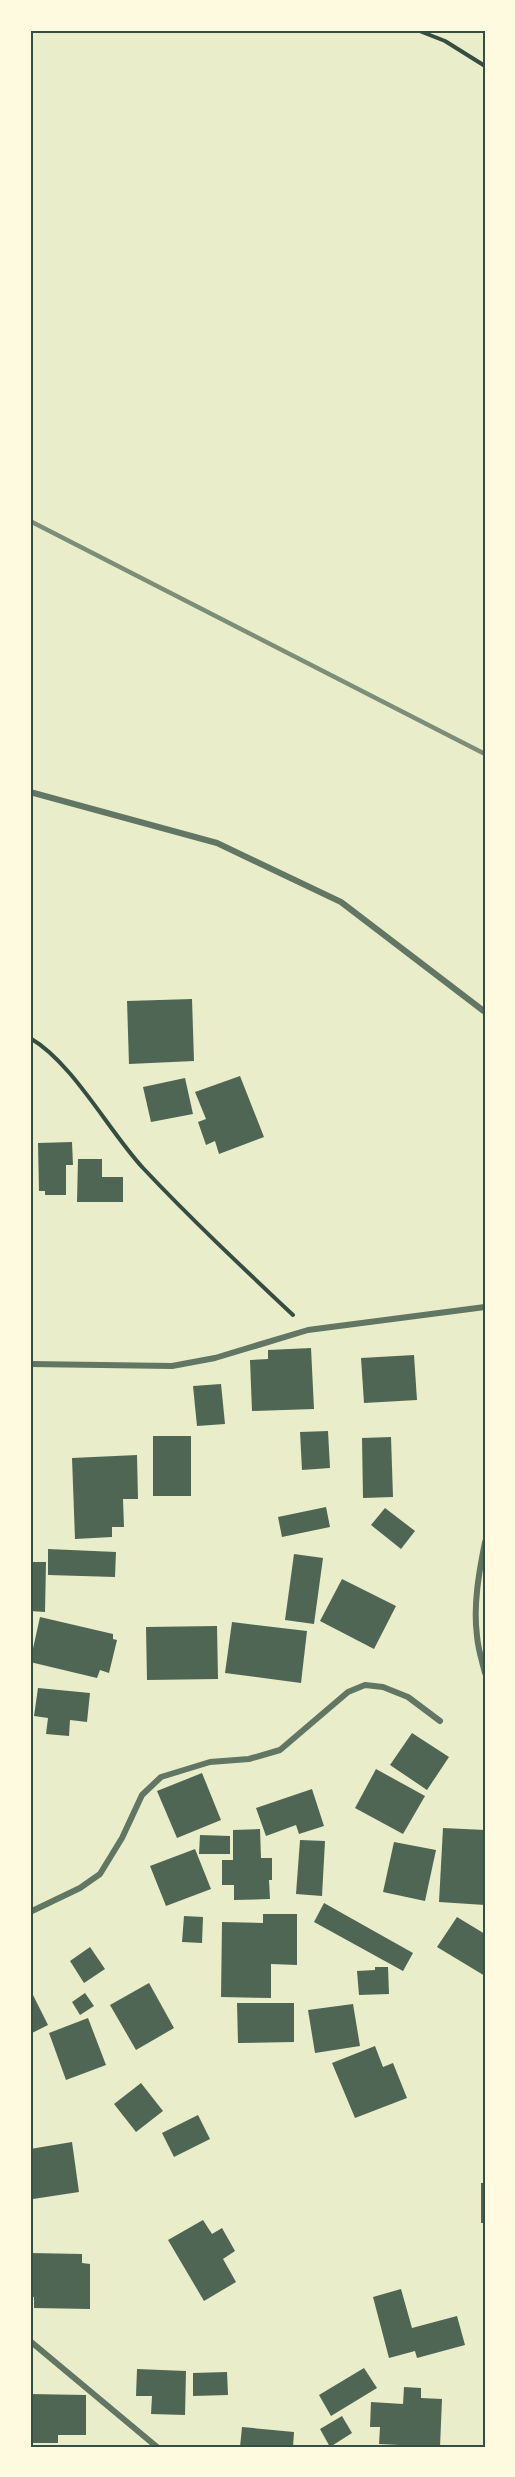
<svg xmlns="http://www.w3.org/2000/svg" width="515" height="2477" viewBox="0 0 515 2477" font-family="Rubik,sans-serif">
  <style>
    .building { fill: #4f6655 }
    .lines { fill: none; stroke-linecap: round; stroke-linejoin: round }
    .path { stroke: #344e41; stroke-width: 4 }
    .minor { stroke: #617663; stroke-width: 6 }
    .rail { stroke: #7c8e77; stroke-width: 4.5 }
    .neatline { fill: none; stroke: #344e41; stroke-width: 2 }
  </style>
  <rect width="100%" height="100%" fill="#e9edc9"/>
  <!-- building -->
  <g class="building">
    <path d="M192,999L194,1061L129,1064L127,1001Z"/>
    <path d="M240,1076L264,1137L219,1154L215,1141L206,1145L198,1122L206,1119L195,1092Z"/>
    <path d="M185,1078L193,1114L151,1122L143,1087Z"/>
    <path d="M72,1142L73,1165H66V1195H45V1191H39L38,1143Z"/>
    <path d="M78,1159H102V1177H123V1202H77Z"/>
    <path d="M311,1348L314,1409L252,1411L250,1360L268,1359V1350Z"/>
    <path d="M414,1355L417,1400L364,1403L361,1358Z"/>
    <path d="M221,1384L225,1424L197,1426L193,1386Z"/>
    <path d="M328,1431L330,1468L302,1470L300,1432Z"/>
    <rect x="153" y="1436" width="38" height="60"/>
    <path d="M391,1437L393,1497L363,1498L362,1438Z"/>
    <path d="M137,1455L138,1499H123L124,1527H112V1537L75,1539L72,1458Z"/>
    <path d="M326,1507L330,1527L282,1537L278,1517Z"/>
    <path d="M385,1508L415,1531L401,1549L371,1525Z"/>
    <path d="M48,1549L116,1552L115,1577L48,1575Z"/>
    <path d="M294,1554L323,1558L314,1624L285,1620Z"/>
    <path d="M30,1562H46L45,1612L30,1611Z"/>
    <path d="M342,1579L396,1606L374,1649L320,1621Z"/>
    <path d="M40,1617L113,1634V1639L117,1640L109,1673L100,1670L97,1678L30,1662Z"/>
    <path d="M232,1622L307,1631L301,1683L225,1673Z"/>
    <path d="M217,1626L218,1679L147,1680L146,1627Z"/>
    <path d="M38,1688L90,1693L87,1722L70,1720L69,1736L46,1734L48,1718L34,1716Z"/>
    <path d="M412,1733L449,1757L427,1790L390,1765Z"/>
    <path d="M376,1769L425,1796L403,1834L355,1808Z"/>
    <path d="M202,1773L221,1820L177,1838L157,1791Z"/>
    <path d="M312,1789L324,1826L299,1834L296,1825L266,1836L256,1808Z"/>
    <path d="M443,1828L485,1830V1905L439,1902Z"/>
    <path d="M260,1829L261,1858H272V1880H269L270,1899L234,1900V1885H222V1860H233V1830Z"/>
    <path d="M200,1835L230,1836V1854H199Z"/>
    <path d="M300,1840L325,1841L322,1896L296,1894Z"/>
    <path d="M394,1842L436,1850L425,1901L383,1892Z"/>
    <path d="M195,1849L211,1889L166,1906L150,1866Z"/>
    <path d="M324,1903L413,1953L403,1971L314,1922Z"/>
    <path d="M263,1914H297V1965L271,1964V1998L221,1997L222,1922L263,1923Z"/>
    <path d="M184,1916L203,1917L202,1943L182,1942Z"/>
    <path d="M457,1917L485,1934V1976L437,1947Z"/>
    <path d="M90,1947L105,1969L84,1983L70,1961Z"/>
    <path d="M375,1967H388L389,1994L359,1995L357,1971L375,1970Z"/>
    <path d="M149,1983L174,2028L136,2050L110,2005Z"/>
    <path d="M30,1989L48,2025L30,2034Z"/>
    <path d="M85,1993L94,2006L80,2015L72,2002Z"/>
    <path d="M237,2003H294V2042L238,2043Z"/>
    <path d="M353,2004L360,2046L315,2053L308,2010Z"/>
    <path d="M88,2018L106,2065L66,2080L49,2033Z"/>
    <path d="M375,2046L383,2067L393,2063L407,2098L355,2118L332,2063Z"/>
    <path d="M141,2083L163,2111L136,2132L114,2104Z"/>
    <path d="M198,2115L210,2139L174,2157L162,2133Z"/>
    <path d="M72,2142L79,2192L33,2199L30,2177V2149Z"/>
    <rect x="481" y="2183" width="4" height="40"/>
    <rect x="30" y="2207" width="3" height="23"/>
    <path d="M203,2220L212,2234L222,2228L235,2251L223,2259L236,2282L204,2301L168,2240Z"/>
    <path d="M30,2253L82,2254V2263L90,2264V2309L34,2308V2297H30Z"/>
    <path d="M401,2289L412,2328L457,2316L465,2345L417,2358L415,2351L389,2358L373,2297Z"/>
    <path d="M364,2368L377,2388L331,2416L319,2395Z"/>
    <path d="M137,2369L186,2371L185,2415L151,2414L152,2396H136Z"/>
    <path d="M227,2372L228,2395L193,2396V2373Z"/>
    <path d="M404,2387L421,2388V2398L442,2399L440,2447L379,2444L380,2427H370L371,2402L403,2404Z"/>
    <path d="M30,2394L86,2395V2435H58V2443H32V2435L30,2434Z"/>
    <path d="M342,2416L352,2433L330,2447L320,2429Z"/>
    <path d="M242,2427L294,2432L293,2447H240Z"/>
  </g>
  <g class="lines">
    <!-- path -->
    <g class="path">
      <path d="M417,30L445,41L485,66"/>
      <path d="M30,1038C73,1063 108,1130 143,1168C191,1219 242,1267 293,1315"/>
    </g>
    <!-- minor -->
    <g class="minor">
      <path d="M30,792L217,843L341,902L485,1012"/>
      <path d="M30,1364L172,1366L215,1358L308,1330L485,1307"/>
      <path d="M485,1542C479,1572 473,1605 477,1636C478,1649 482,1661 485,1673"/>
      <path d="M30,1912L80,1888L100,1874L122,1838L142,1795L161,1777L210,1762L249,1759L280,1750L348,1692L365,1685L383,1687L408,1697L440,1721"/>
      <path d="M30,2341L157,2447"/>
    </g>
    <!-- rail -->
    <path class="rail" d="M30,521L485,754"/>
  </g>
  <!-- border -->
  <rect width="515" height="2477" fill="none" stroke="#fefae0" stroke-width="63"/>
  <rect x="32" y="32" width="452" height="2414" class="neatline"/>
</svg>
